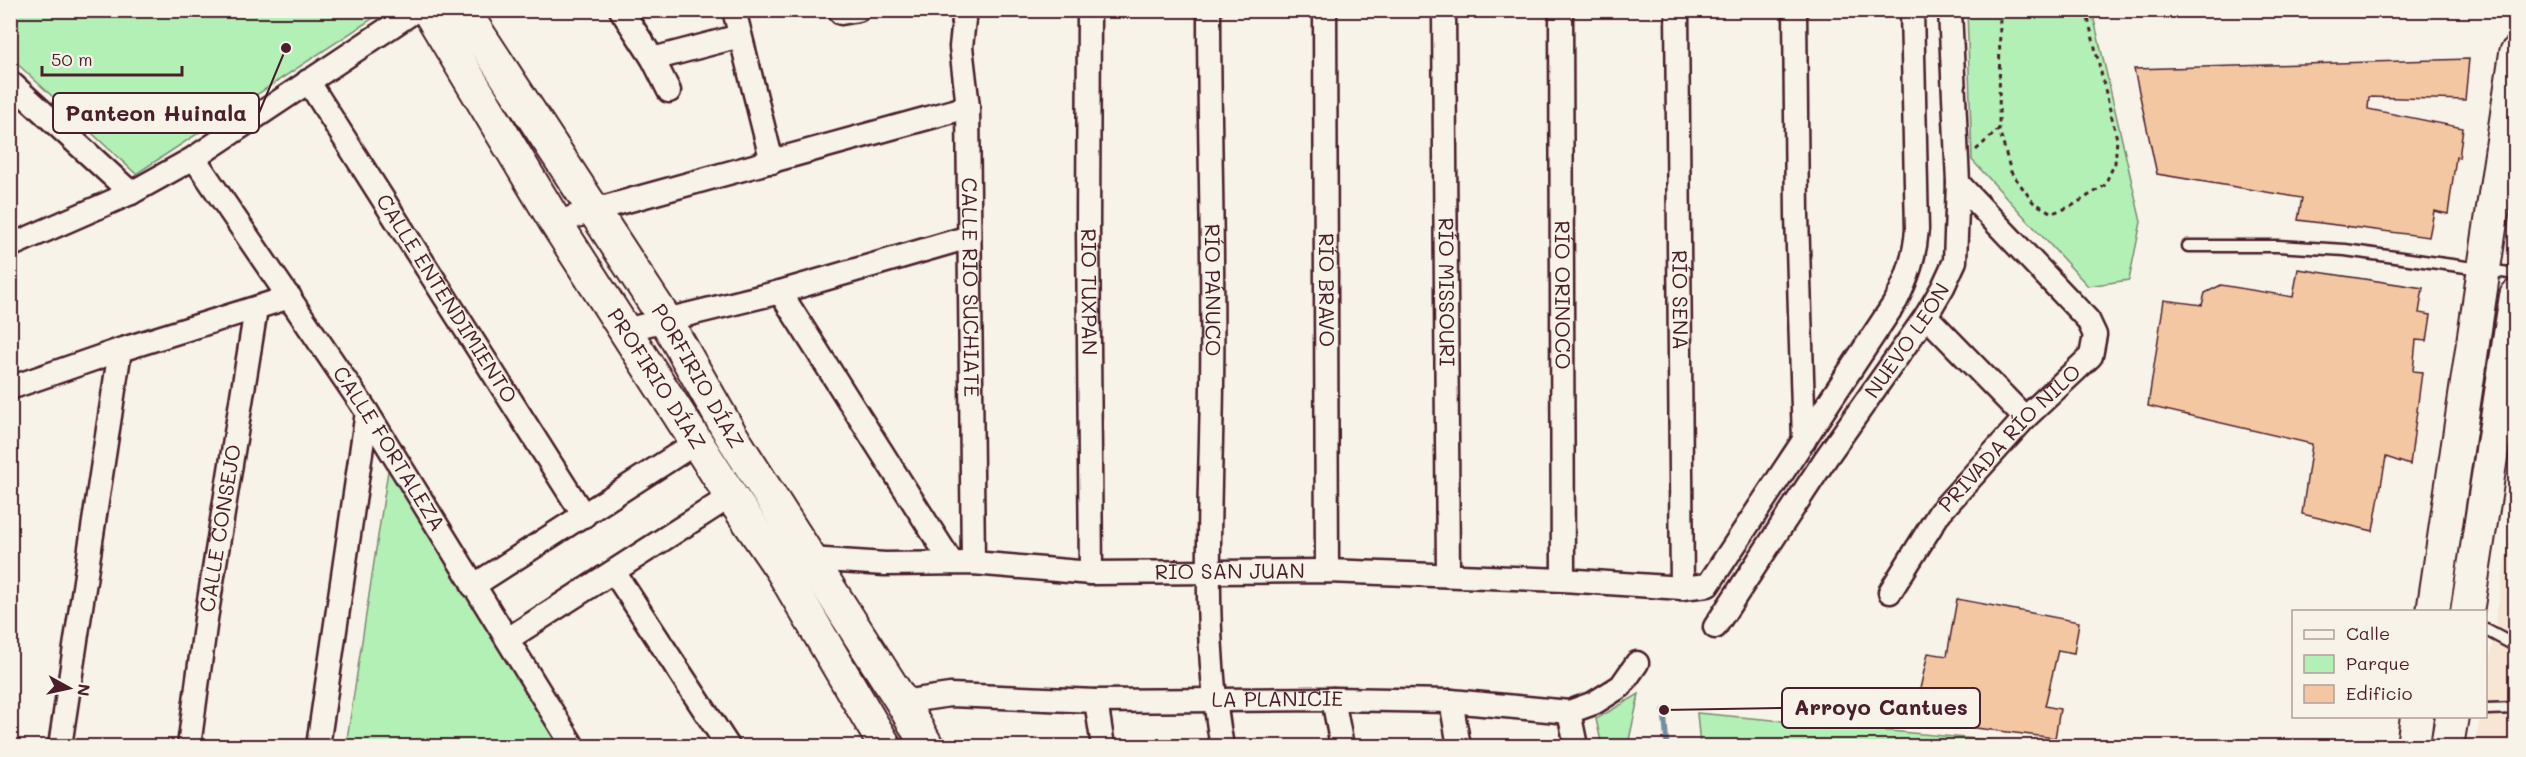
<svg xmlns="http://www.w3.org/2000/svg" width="2526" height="757" viewBox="0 0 2526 757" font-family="Mali,sans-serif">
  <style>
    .built { fill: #f6e6d3 }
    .green { fill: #b2f0b6; stroke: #7e8870; stroke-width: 1.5 }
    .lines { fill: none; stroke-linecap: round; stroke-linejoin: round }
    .stream { stroke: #738da1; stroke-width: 5 }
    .building { fill: #f3c7a2; stroke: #4a1f2b; stroke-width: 1.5 }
    .lane-casing { stroke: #4a1f2b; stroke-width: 15 }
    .street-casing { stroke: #4a1f2b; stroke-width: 27 }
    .secondary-casing { stroke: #4a1f2b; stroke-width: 36 }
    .path { stroke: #4a1f2b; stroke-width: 3; stroke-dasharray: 4.5 4.5; stroke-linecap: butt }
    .lane { stroke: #f7f3e8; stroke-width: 10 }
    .street { stroke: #f7f3e8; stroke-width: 22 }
    .secondary { stroke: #f7f3e8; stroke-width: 32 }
    .labels { text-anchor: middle; stroke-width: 4.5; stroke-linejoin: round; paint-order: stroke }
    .street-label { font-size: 21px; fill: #4a1f2b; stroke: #f7f3e8 }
    .leader { fill: none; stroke: #4a1f2b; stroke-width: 2 }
    .callout-dot { fill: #4a1f2b; stroke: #f7f3e8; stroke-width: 2 }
    .callout { fill: #f7f3e8; stroke: #4a1f2b; stroke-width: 2 }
    .callout-label { font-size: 22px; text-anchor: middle; font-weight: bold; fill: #4a1f2b }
  </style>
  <rect width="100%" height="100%" fill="#f7f3e8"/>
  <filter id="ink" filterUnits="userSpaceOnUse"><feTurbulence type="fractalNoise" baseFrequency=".0167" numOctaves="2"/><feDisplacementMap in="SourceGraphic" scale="12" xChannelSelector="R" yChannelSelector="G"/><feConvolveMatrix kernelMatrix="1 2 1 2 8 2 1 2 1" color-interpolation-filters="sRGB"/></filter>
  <g filter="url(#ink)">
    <!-- built -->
    <path class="built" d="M2515,497V746H2475L2480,717L2486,716V683Z"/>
    <!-- green -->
    <g class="green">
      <path d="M10,11L11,10L384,11L136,174L11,58Z"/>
      <path d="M1967,11H2092L2141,222L2129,280L2088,286L1972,160Z"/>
      <path d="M389,464L567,746H346Z"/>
      <path d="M1639,694L1629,740L1631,746H1602L1596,719Z"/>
      <path d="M1697,713L2052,746H1700Z"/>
    </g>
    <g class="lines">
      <!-- stream -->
      <path class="stream" d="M1664,710L1667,746"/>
    </g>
    <!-- building -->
    <g class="building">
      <path d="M2469,59L2465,100L2369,97L2368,109L2463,128L2459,158L2456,157L2448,214L2434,211L2429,237L2298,220L2302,198L2157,174L2134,69Z"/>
      <path d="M2298,269L2423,288L2419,313L2431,315L2427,341L2416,340L2413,371L2422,372L2410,465L2386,457L2373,531L2302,514L2312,444L2148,406L2164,300L2202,305L2205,293L2221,285L2293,297Z"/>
      <path d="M1957,599L2079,622L2074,653L2058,650L2045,706L2060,709L2055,738L1913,720L1928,653L1947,656Z"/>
    </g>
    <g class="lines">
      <!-- lane casing -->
      <g class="lane-casing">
        <g id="lane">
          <path d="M2188,246H2277L2345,250L2516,274"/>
          <path d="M2486,630L2516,646"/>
          <path d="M2486,709L2516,708"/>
        </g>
      </g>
      <!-- street casing -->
      <g class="street-casing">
        <g id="street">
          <path d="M621,10L653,59L669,91"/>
          <path d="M734,10L772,162"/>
          <path id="s1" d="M965,10L961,47L968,107L973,563"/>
          <path id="s2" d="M1089,10L1088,228L1091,573"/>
          <path id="s3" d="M1209,10C1209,135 1214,259 1212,383C1211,500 1201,632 1222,746"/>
          <path id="s4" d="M1325,10L1327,571"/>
          <path id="s5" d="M1444,10L1448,575"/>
          <path id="s6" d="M1561,10L1563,580"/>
          <path id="s7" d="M1677,10L1682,588"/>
          <path d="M1795,10L1797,215L1804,441"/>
          <path d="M841,13L858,10"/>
          <path d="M653,59L740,36"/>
          <path id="s8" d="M308,81L584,516"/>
          <path d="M10,82L131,193"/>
          <path id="s9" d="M194,158L367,412L573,746"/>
          <path d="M556,223L594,210L968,107"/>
          <path d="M10,246L131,193L194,158L416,10"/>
          <path d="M780,292L952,563"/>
          <path d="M1926,316L2025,418"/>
          <path d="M625,330L780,292L969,237"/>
          <path d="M10,388L120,350L290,297"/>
          <path id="s10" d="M802,562L810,559L885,564L973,563L1091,573L1327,571L1563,580L1682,588L1708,585L1896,301C1908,277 1915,256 1917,229L1912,10"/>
          <path d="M614,572L728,746"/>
          <path d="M473,586L697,442"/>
          <path id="s11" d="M1890,592L1940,512L2025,418L2091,356L2095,335L2088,320L1958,183"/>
          <path id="s12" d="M1715,627L1826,458L1926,316L1943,287L1955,261L1958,183L1950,10"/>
          <path d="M508,639L731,496"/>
          <path d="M1333,699L1342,746"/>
          <path d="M1096,701L1103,746"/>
          <path d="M1451,701L1459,746"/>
          <path id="s13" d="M902,702L950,695L1096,701L1333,699L1451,701L1569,712L1594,703L1621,686L1637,663"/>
          <path d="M1569,712L1576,746"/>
          <path d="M60,746L120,350"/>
          <path id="s14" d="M189,746L206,619L256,309"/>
          <path d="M318,746L367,412"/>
        </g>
      </g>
      <!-- secondary casing -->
      <g class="secondary-casing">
        <g id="secondary">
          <path id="s15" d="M428,10L556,223L731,496L781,569L885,746"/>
          <path id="s16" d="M463,10L665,319L731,435L902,702L927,746"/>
          <path d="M2433,612L2516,53"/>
          <path d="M2467,612L2516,296"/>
          <path d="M2413,746L2417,716"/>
          <path d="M2447,746L2452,716"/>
        </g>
      </g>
      <!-- path -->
      <g class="path">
        <path d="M2000,10L1999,129L2011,172L2033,202L2052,213L2070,207L2104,186L2115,163L2117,139L2086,10"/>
        <path d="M1976,150L1999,129"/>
      </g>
      <!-- lane -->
      <use href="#lane" class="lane"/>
      <!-- street -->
      <use href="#street" class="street"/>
      <!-- secondary -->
      <use href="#secondary" class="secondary"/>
    </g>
  </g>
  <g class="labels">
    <!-- street labels -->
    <g class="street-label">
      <text dy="7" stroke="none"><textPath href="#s1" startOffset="278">CALLE RÍO SUCHIATE</textPath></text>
      <text dy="7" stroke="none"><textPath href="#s3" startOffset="280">RÍO PÁNUCO</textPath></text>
      <text dy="7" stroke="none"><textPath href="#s4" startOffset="280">RÍO BRAVO</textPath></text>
      <text dy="7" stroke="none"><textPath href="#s2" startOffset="282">RÍO TUXPAN</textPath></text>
      <text dy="7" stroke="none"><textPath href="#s5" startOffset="282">RÍO MISSOURI</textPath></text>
      <text dy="7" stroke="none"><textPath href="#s6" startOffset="285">RÍO ORINOCO</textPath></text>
      <text dy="7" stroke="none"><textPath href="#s8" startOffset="258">CALLE ENTENDIMIENTO</textPath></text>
      <text dy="7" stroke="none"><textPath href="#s7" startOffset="290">RÍO SENA</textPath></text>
      <text dy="7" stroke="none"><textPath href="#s12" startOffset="345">NUEVO LEÓN</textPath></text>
      <text dy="7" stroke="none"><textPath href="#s16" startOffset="435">PORFIRIO DÍAZ</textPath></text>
      <text dy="7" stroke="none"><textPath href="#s15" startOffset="434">PROFIRIO DÍAZ</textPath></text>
      <text dy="7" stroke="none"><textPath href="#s11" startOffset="196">PRIVADA RÍO NILO</textPath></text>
      <text dy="7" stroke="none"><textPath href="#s9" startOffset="350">CALLE FORTALEZA</textPath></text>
      <text dy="7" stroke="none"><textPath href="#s14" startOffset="220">CALLE CONSEJO</textPath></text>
      <text dy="7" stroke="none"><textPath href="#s10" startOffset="429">RÍO SAN JUAN</textPath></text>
      <text dy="7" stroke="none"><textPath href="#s13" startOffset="376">LA PLANICIE</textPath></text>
    </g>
  </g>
  <!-- callouts -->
  <path class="leader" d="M286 48L259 113M1664 710L1782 708"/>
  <g class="callout-dot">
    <circle cx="286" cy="48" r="6"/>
    <circle cx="1664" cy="710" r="6"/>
  </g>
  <g class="callout">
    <rect x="53" y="93" width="206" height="40" rx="6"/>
    <rect x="1782" y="688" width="198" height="40" rx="6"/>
  </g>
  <g class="callout-label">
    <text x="156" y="121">Panteon Huinala</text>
    <text x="1881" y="715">Arroyo Cantues</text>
  </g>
  <!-- margin -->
  <rect width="2526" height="757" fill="none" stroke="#f7f3e8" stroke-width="36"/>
  <rect x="18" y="18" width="2490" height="721" fill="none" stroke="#4a1f2b" stroke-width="2" filter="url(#ink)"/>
  <!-- legend -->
  <rect x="2292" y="610" width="195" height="108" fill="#f7f3e8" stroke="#b29e9c" stroke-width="1.5"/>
  <rect x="2304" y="630" width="30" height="9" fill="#f7f3e8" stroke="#b29e9c" stroke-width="1.5"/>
  <text x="2346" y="640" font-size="18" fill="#4a1f2b">Calle</text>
  <rect x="2304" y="655" width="30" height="18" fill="#b2f0b6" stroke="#b29e9c" stroke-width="1.5"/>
  <text x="2346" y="670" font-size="18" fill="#4a1f2b">Parque</text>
  <rect x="2304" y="685" width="30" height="18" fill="#f3c7a2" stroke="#b29e9c" stroke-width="1.5"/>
  <text x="2346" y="700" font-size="18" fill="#4a1f2b">Edificio</text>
  <!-- north arrow -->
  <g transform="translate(69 688) rotate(98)" stroke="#f7f3e8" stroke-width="4.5" paint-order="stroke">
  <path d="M0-4.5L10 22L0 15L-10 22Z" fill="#4a1f2b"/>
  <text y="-9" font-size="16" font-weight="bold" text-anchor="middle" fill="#4a1f2b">N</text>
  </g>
  <!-- scale -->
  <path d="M42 66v9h140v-9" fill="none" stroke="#4a1f2b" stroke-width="3"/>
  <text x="51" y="66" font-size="18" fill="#4a1f2b" stroke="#f7f3e8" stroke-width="4.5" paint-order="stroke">50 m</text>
</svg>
